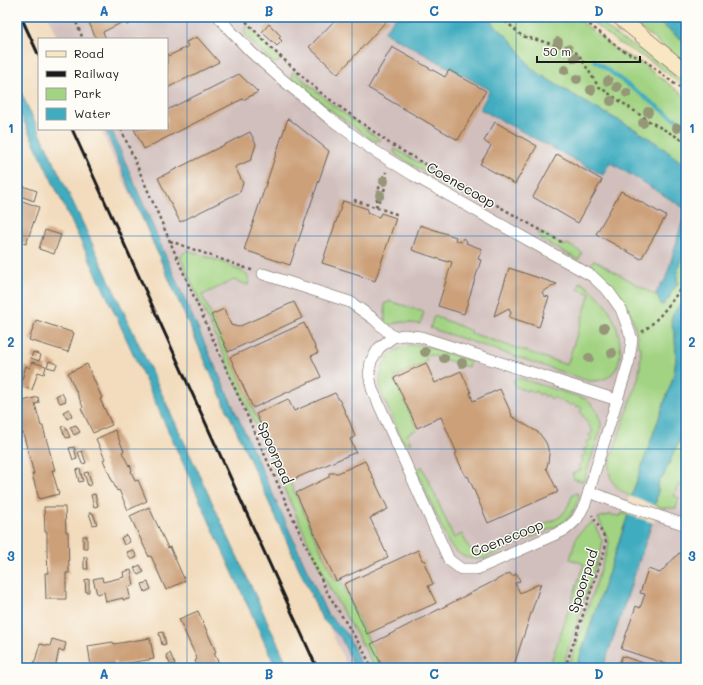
<svg xmlns="http://www.w3.org/2000/svg" width="703" height="685" viewBox="0 0 703 685" font-family="Mali,sans-serif">
  <style>
    .industrial { fill: #d1bfbd }
    .green { fill: #a2d382; stroke: #5f784f }
    .water { fill: #40acbf; stroke: #2e646e }
    .pier { fill: #f2dcbd }
    .lines { fill: none; stroke-linecap: round; stroke-linejoin: round }
    .stream { stroke: #40acbf; stroke-width: 4 }
    .building { fill: #cca079 }
    .street-casing { stroke: #675f54; stroke-width: 12 }
    .secondary-casing { stroke: #675f54; stroke-width: 16 }
    .path { stroke: #675f54; stroke-width: 2.5; stroke-dasharray: 3 3; stroke-linecap: butt }
    .street { stroke: #fff; stroke-width: 11 }
    .secondary { stroke: #f9e7c3; stroke-width: 15 }
    .rail { stroke: #1c1c1c; stroke-width: 3 }
    .tree { fill: #969678 }
    .grid { fill: none; stroke: #1f6fb2; stroke-width: 1; stroke-opacity: 0.55 }
    .labels { text-anchor: middle; stroke-width: 3; stroke-linejoin: round; paint-order: stroke }
    .street-label { font-size: 14px; fill: #1c1c1c; stroke: #fdfcf7 }
    .neatline { fill: none; stroke: #1f6fb2; stroke-width: 1.5 }
    .grid-label { font-size: 13px; text-anchor: middle; font-weight: bold; fill: #1f6fb2 }
  </style>
  <rect width="100%" height="100%" fill="#fdfcf7"/>
  <filter id="ink" filterUnits="userSpaceOnUse"><feTurbulence type="fractalNoise" baseFrequency=".025" numOctaves="2"/><feDisplacementMap in="SourceGraphic" scale="8" xChannelSelector="R" yChannelSelector="G"/><feConvolveMatrix kernelMatrix="1 2 1 2 8 2 1 2 1" color-interpolation-filters="sRGB"/></filter>
  <filter id="wash" filterUnits="userSpaceOnUse"><feTurbulence type="fractalNoise" baseFrequency=".012" numOctaves="4" result="noise"/><feDisplacementMap in="SourceGraphic" scale="16" xChannelSelector="R" yChannelSelector="G"/><feGaussianBlur stdDeviation="0.9" result="paint"/><feColorMatrix in="noise" values="0 0 0 0 0 0 0 0 0 0 0 0 0 0 0 0 0 1.4 0 .05"/><feComposite in="paint" operator="in"/></filter>
  <g filter="url(#wash)">
    <rect width="100%" height="100%" fill="#f2dcbd"/>
    <!-- industrial -->
    <path class="industrial" d="M48,17H505L686,193V668H348L100,129H167V39H58Z"/>
    <!-- green -->
    <g class="green">
      <path d="M486,17H576L616,50L640,62L686,97V166L658,144L633,128L592,106L557,85L532,69L512,41Z"/>
      <path d="M586,17H594L621,39L650,54L686,82V88L654,63L617,42Z"/>
      <path d="M626,17H652L686,43V64Z"/>
      <path d="M246,25L281,60L277,63L272,62L247,37L244,31Z"/>
      <path d="M293,71L335,107L380,140L377,141H374L332,111L293,79L292,74Z"/>
      <path d="M395,149L473,194L470,197H467L396,155L394,152Z"/>
      <path d="M539,231L565,246L567,244L581,252L582,254L578,260L542,240L539,235Z"/>
      <path d="M686,243V297L671,320L675,337L676,357L674,375L631,497L628,496V495C615,489 608,478 609,464L638,379L640,367L641,347L638,346C636,312 619,286 590,267L594,260L657,296L662,306L669,298L672,291L678,283C674,272 682,254 686,243Z"/>
      <path d="M187,250L233,266V268C242,271 251,273 248,285L234,280L202,295L286,483L290,482L335,581L340,579L366,635L382,668H375L364,647L331,591L319,566L180,257Z"/>
      <path d="M580,282C591,289 602,298 609,310C623,334 631,383 589,381L430,328L434,316L460,326L471,331V333L567,365L590,294L578,289Z"/>
      <path d="M389,301L424,312L420,324L403,322L387,325L385,319V303H388Z"/>
      <path d="M413,345H423L470,361L468,367L428,354L425,363L394,377L417,429L407,434L411,443H407L403,441L381,393C378,374 383,354 404,347C407,346 410,345 413,345Z"/>
      <path d="M519,378L522,379L586,399L596,409L601,423L600,432L584,480L582,481L574,479L572,474L581,470L578,465L583,462L581,457L586,454L583,450L588,446L586,442L592,439L589,435L593,432L580,411L582,409L579,406L576,407L573,403L570,406L567,402L564,403L561,399L558,401L554,397L551,399L548,395L545,397L542,393L539,395L536,391L533,393L530,389L527,391L516,387L513,381Z"/>
      <path d="M686,426V477L683,486L678,485L674,496L679,498L676,508H663L655,505L658,490L657,487L660,478L663,477Z"/>
      <path d="M422,466L454,538L462,534C468,545 469,554 483,552L558,518C567,512 569,503 573,494L577,493L579,496C575,508 572,517 561,524L485,558C470,561 457,556 448,542L418,473L419,469Z"/>
      <path d="M622,513L628,515L576,668H568L609,544L608,539L598,518L609,515L621,516Z"/>
      <path d="M593,522L602,540V547L562,668H549L584,564L570,559C572,554 575,538 578,535C582,529 587,526 593,522Z"/>
    </g>
    <!-- water -->
    <g class="water">
      <path d="M396,17H486L512,41L532,69L557,85L592,106L633,128L658,144L686,166V243L678,270L677,278L678,283L672,291L669,298L662,306L657,296L656,293L661,284L664,282L667,275L686,209L610,162L603,175L480,109L490,90L384,32Z"/>
      <path d="M652,17H686V43Z"/>
      <path d="M17,84L78,213L289,668H276L111,305L17,107Z"/>
      <path d="M105,129H111L175,278L327,614L342,628L348,636L362,668H355L341,638L322,619C248,456 173,294 105,129Z"/>
      <path d="M686,297V426L663,477L660,478L657,487L658,490L652,523L603,668H576L628,515L631,497L674,375L676,357L675,337L671,321L673,314Z"/>
    </g>
    <!-- pier -->
    <path class="pier" d="M629,496L657,506L654,523L626,514Z"/>
    <g class="lines">
      <!-- stream -->
      <path class="stream" d="M594,60L672,117L686,125"/>
    </g>
    <g id="blocks">
      <!-- building -->
      <g class="building">
        <path d="M87,17H143L127,25L125,21L103,32L106,39H96Z"/>
        <path d="M338,17H390L338,74L309,47Z"/>
        <path d="M269,24L281,36L279,38L282,41L277,46L262,32Z"/>
        <path d="M197,37L219,62L167,88V53L168,56L188,47L186,42Z"/>
        <path d="M392,47L445,77L449,70L486,91L458,140L368,88Z"/>
        <path d="M239,74L258,92L243,100V99L232,104L144,149L134,129H167V110Z"/>
        <path d="M288,118L329,151L290,265L244,250Z"/>
        <path d="M495,122L537,146L515,184L480,164L491,146L484,141Z"/>
        <path d="M250,132L256,144L251,160L235,167L243,183L240,192L180,222L158,178Z"/>
        <path d="M557,154L602,180L578,223L533,197Z"/>
        <path d="M17,184L37,191L34,201L17,195Z"/>
        <path d="M621,191L666,216L641,259L596,234Z"/>
        <path d="M20,200L39,207L26,244L17,241V208Z"/>
        <path d="M343,201L368,209L367,213L379,217L381,213L396,218L375,281L360,276V275L322,263Z"/>
        <path d="M420,225L456,237L455,240L461,242L463,238L467,241L466,243L482,249L478,259L481,260L464,314L438,306L452,262L448,261V262L412,250Z"/>
        <path d="M45,230L61,235L54,254L39,249Z"/>
        <path d="M509,268L557,284L542,292L544,296L549,297L539,327L509,317L511,313L509,308L494,316Z"/>
        <path d="M294,302L302,318L228,352L211,315L224,309L231,325L238,327Z"/>
        <path d="M36,320L74,333L68,352L29,340Z"/>
        <path d="M304,323L318,353L311,356L321,377L253,408L230,357Z"/>
        <path d="M33,352L41,355L39,361L31,358Z"/>
        <path d="M49,361L57,364L55,369L47,367Z"/>
        <path d="M32,362L46,366L44,374L38,372L32,390L20,386L26,366L30,368Z"/>
        <path d="M426,363L435,383L461,371L471,393H470L473,401L500,389L512,415L511,416L539,433L545,441L547,445L549,454L548,463L546,469H547L558,492L488,523L468,476L466,477L455,454L457,453L441,417L417,428L394,378Z"/>
        <path d="M87,364L102,398L100,399L112,425L93,433L81,408L83,407L68,373Z"/>
        <path d="M62,393L66,401L60,403L56,396Z"/>
        <path d="M335,393L341,403L351,425L355,437L350,439L356,452L287,482L256,414L288,399L294,411Z"/>
        <path d="M38,397L39,403L35,404L41,426H43V427L54,467L55,470H52L59,494L39,499L32,474H34L23,433H21L17,419V407L24,405L23,401Z"/>
        <path d="M69,409L72,416L67,419L63,412Z"/>
        <path d="M76,425L80,432L74,435L70,427Z"/>
        <path d="M65,426L70,437L66,438L61,427Z"/>
        <path d="M115,430L124,451L122,452L129,466L130,465L132,470L131,471L135,481L138,480L147,501L128,510L119,490L117,491L103,460L105,459L96,439Z"/>
        <path d="M74,447L77,459L73,460L69,448Z"/>
        <path d="M82,451L86,463L82,464L78,452Z"/>
        <path d="M365,461L388,509L370,518L388,557L336,581L296,493L329,477V473H338Z"/>
        <path d="M80,469L83,481L79,482L76,470Z"/>
        <path d="M88,472L92,484L88,486L84,473Z"/>
        <path d="M95,494L98,506L94,507L91,495Z"/>
        <path d="M44,507H65L66,532H68L69,573H66V599H46L45,573H48L47,553V532H45Z"/>
        <path d="M149,507L168,548L170,547L185,581L166,590L151,556L149,557L130,516Z"/>
        <path d="M89,513H93L97,524L93,525Z"/>
        <path d="M126,535L130,542L124,545L121,538Z"/>
        <rect x="83" y="536" width="4" height="12"/>
        <path d="M133,550L137,557L131,560L127,552Z"/>
        <path d="M418,550L422,560L426,561L425,565L433,584L428,586L436,603L367,634L344,584Z"/>
        <path d="M679,553L686,556V668H678L621,649L636,606L640,608L645,594L640,593L648,569L660,573Z"/>
        <path d="M84,557H87L88,569H84Z"/>
        <path d="M140,565L144,572L138,575L134,568Z"/>
        <path d="M131,570L134,585L128,587L130,597H129V599L123,600V598L106,602L104,592L97,594L93,579L102,577L103,582L124,577L123,572Z"/>
        <path d="M510,573L512,576L517,574L520,581L515,583L520,593L541,583L513,668H383L371,644Z"/>
        <path d="M89,579V592H86L85,580Z"/>
        <path d="M148,582L151,589L145,592L142,584Z"/>
        <path d="M198,611L216,652L214,653L221,668H198L195,661L197,659L179,619Z"/>
        <path d="M163,632L166,644L162,645L159,633Z"/>
        <path d="M150,638L154,659L116,665V662L91,666L88,646L113,642L114,644Z"/>
        <path d="M52,639L66,643L64,651L59,650L55,668H33L40,644L50,646Z"/>
        <path d="M170,653L175,664L171,666L166,655Z"/>
        <path d="M622,656L658,668H618Z"/>
      </g>
    </g>
  </g>
  <g filter="url(#ink)">
    <use href="#blocks" fill-opacity="0" stroke="#675f54" stroke-width="1"/>
    <g class="lines">
      <!-- street casing -->
      <g class="street-casing">
        <g id="street">
          <path d="M219,17L228,28L251,52L278,76L328,117L373,150L413,175L528,240L592,276L609,292L621,309L632,339L629,361L585,504L577,519L565,530L477,569H461L449,560L372,389L369,374L371,361L379,348L393,337"/>
          <path d="M263,274L350,302L374,319L393,337L404,335L421,337L617,400"/>
          <path d="M589,492L625,505L686,525"/>
        </g>
      </g>
      <!-- secondary casing -->
      <g class="secondary-casing">
        <path id="secondary" d="M619,17L686,72"/>
      </g>
      <!-- path -->
      <g class="path">
        <path d="M74,17L83,39"/>
        <path d="M242,17L271,48L321,93L389,143L423,163L563,243"/>
        <path d="M501,17L522,36L571,49L579,55L598,86L649,121L686,142"/>
        <path d="M580,17L622,50L647,62L686,93"/>
        <path d="M121,129L198,306L294,520L327,592L363,650L372,668"/>
        <path d="M354,200L399,215"/>
        <path d="M376,207C377,195 379,183 386,172"/>
        <path d="M376,207L382,196L387,182L386,172"/>
        <path d="M170,241L254,271"/>
        <path d="M642,332C658,321 677,296 686,279"/>
        <path d="M565,668L605,549L606,542L605,538L592,515"/>
      </g>
      <!-- street -->
      <use href="#street" class="street"/>
      <!-- secondary -->
      <use href="#secondary" class="secondary"/>
      <!-- rail -->
      <g class="rail">
        <path d="M21,17L39,56"/>
        <path d="M72,129L317,668"/>
      </g>
    </g>
    <!-- trees -->
    <g class="tree">
      <circle cx="558" cy="42" r="5"/>
      <circle cx="568" cy="49" r="5"/>
      <circle cx="575" cy="58" r="5"/>
      <circle cx="565" cy="70" r="5"/>
      <circle cx="577" cy="79" r="5"/>
      <circle cx="608" cy="81" r="5"/>
      <circle cx="617" cy="87" r="5"/>
      <circle cx="591" cy="90" r="5"/>
      <circle cx="627" cy="93" r="5"/>
      <circle cx="611" cy="101" r="5"/>
      <circle cx="648" cy="112" r="5"/>
      <circle cx="643" cy="123" r="5"/>
      <circle cx="677" cy="128" r="5"/>
      <circle cx="384" cy="181" r="5"/>
      <circle cx="380" cy="195" r="5"/>
      <circle cx="604" cy="328" r="5"/>
      <circle cx="425" cy="352" r="5"/>
      <circle cx="612" cy="353" r="5"/>
      <circle cx="444" cy="358" r="5"/>
      <circle cx="589" cy="358" r="5"/>
      <circle cx="462" cy="363" r="5"/>
    </g>
  </g>
  <!-- grid -->
  <path class="grid" d="M187,17V668M352,17V668M516,17V668M17,236H686M17,449H686"/>
  <g class="labels">
    <!-- street labels -->
    <g class="street-label">
      <text transform="translate(461 185) rotate(30)" y="5">Coenecoop</text>
      <text transform="translate(275 453) rotate(66)" y="5">Spoorpad</text>
      <text transform="translate(507 538) rotate(-22)" y="5">Coenecoop</text>
      <text transform="translate(583 581) rotate(-72)" y="5">Spoorpad</text>
    </g>
  </g>
  <!-- margin -->
  <rect width="703" height="685" fill="none" stroke="#fdfcf7" stroke-width="44"/>
  <!-- legend -->
  <rect x="38" y="38" width="130" height="92" fill="#fdfcf7" stroke="#a3a29f"/>
  <rect x="46" y="51" width="20" height="6" fill="#f9e7c3" stroke="#a3a29f"/>
  <text x="74" y="58" font-size="12" fill="#1c1c1c">Road</text>
  <rect x="46" y="71" width="20" height="6" fill="#1c1c1c" stroke="#a3a29f"/>
  <text x="74" y="78" font-size="12" fill="#1c1c1c">Railway</text>
  <rect x="46" y="88" width="20" height="12" fill="#a2d382" stroke="#a3a29f"/>
  <text x="74" y="98" font-size="12" fill="#1c1c1c">Park</text>
  <rect x="46" y="108" width="20" height="12" fill="#40acbf" stroke="#a3a29f"/>
  <text x="74" y="118" font-size="12" fill="#1c1c1c">Water</text>
  <!-- scale -->
  <path d="M537 56v6h103v-6" fill="none" stroke="#1c1c1c" stroke-width="2"/>
  <text x="543" y="56" font-size="12" fill="#1c1c1c" stroke="#fdfcf7" stroke-width="3" paint-order="stroke">50 m</text>
  <rect x="22" y="22" width="659" height="641" class="neatline"/>
  <g class="grid-label">
    <text x="104" y="16">A</text>
    <text x="269" y="16">B</text>
    <text x="434" y="16">C</text>
    <text x="599" y="16">D</text>
    <text x="11" y="133">1</text>
    <text x="692" y="133">1</text>
    <text x="11" y="347">2</text>
    <text x="692" y="347">2</text>
    <text x="11" y="561">3</text>
    <text x="692" y="561">3</text>
    <text x="104" y="679">A</text>
    <text x="269" y="679">B</text>
    <text x="434" y="679">C</text>
    <text x="599" y="679">D</text>
  </g>
</svg>
